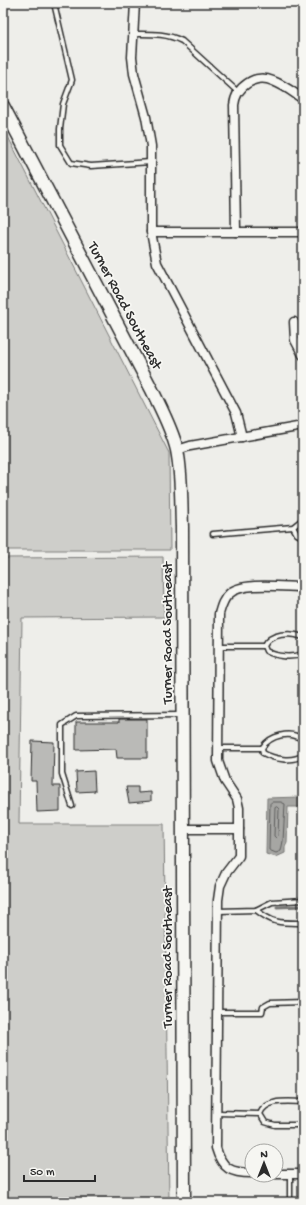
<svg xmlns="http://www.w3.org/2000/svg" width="306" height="1205" viewBox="0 0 306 1205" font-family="'Gochi Hand',sans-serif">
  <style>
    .green { fill: #cececa; stroke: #7c7c7a }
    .water { fill: #a6a6a3; stroke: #757573 }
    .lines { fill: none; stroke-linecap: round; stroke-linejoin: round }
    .shore { stroke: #5c5c5b; stroke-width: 1 }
    .stream { stroke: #757573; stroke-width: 3 }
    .building { fill: #babab7; stroke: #2b2b2b }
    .lane-casing { stroke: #2b2b2b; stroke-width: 7 }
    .street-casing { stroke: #2b2b2b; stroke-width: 11 }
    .secondary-casing { stroke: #2b2b2b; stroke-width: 15 }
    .lane { stroke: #f6f6f2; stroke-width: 4 }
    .street { stroke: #f6f6f2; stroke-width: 8 }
    .secondary { stroke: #f6f6f2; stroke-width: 12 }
    .labels { text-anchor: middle; stroke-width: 3.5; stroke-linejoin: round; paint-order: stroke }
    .street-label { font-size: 15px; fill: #2b2b2b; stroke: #f6f6f2 }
  </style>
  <rect width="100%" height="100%" fill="#eeeeea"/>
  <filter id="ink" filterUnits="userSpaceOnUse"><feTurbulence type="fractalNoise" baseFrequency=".025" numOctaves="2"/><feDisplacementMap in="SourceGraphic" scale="8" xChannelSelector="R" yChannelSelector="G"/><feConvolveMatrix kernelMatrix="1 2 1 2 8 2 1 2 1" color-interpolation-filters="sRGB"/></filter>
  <g filter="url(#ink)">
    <!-- green -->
    <g class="green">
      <path d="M3,127L169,453L170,550H3Z"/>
      <path d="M163,557L164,617L22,618L19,824H164L169,1202H3V558Z"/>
    </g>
    <!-- water -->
    <path class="water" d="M300,797L303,798V807H288L287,843L285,847V853L276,857L266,854L267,798Z"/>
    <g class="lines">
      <!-- shore -->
      <g class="shore">
        <path d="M272,802H281L285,804L283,841L281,851L276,853L269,850L270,804Z"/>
        <path d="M277,807L279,809L278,836L276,838L274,836L275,808Z"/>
      </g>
      <!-- stream -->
      <path class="stream" d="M277,907L303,906"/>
    </g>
    <!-- building -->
    <g class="building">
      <path d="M119,719H147V758H117L116,749L76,750V722H119Z"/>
      <path d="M32,741L54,742L53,786H60V811L37,812L36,781H31Z"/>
      <path d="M94,771L95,791L77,792L76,772Z"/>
      <path d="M126,787H138V793L151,792V801L129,803Z"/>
    </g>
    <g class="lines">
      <!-- lane casing -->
      <g class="lane-casing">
        <g id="lane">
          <path d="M54,3L72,80L63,104L60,129V145L71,163L91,166L151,162"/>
          <path d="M133,34C151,34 166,33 182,41L238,92"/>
          <path d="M293,527L297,534L303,537"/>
          <path d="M213,534L293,527L303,519"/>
          <path d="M219,646H264"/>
          <path d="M264,646C270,633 291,632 303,637"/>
          <path d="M264,646L266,651C277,657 292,658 303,654"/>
          <path d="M219,748H262"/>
          <path d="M262,748C270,735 291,730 303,740"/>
          <path d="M262,748L263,753C274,759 292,763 303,755"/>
          <path d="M72,806L62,774V725L76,716L181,715"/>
          <path d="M256,910C274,924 280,923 303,923"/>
          <path d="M218,911L256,910L272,902L303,900"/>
          <path d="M217,1012H262L263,1007L270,1003L303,1002"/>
          <path d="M303,1102C289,1102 266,1098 260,1114L265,1122L275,1125H303"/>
          <path d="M217,1113L260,1114"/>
          <path d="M290,1174V1202"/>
        </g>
      </g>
      <!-- street casing -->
      <g class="street-casing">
        <g id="street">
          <path d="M135,3L132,57L134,74L146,117L151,146V232H303"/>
          <path d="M151,232L157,263L236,413L242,437"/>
          <path d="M236,232L234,105C236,87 255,73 273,81C284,85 294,93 303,99"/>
          <path d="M294,322L295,340L303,355"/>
          <path d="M177,450L190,446L303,426"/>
          <path d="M182,829H239"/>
          <path d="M252,1173C231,1173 222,1169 216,1148L218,900L220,886L226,873L239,856V808L237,799L225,781L218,761L219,614C221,607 223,599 229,594C241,581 285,587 303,587"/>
          <path d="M276,1174H303"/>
        </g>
      </g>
      <!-- secondary casing -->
      <g class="secondary-casing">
        <path id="secondary" d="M3,106L152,390C161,409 172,429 177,450C182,475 181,502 182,527L184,1202"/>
      </g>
      <!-- lane -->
      <use href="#lane" class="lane"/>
      <!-- street -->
      <use href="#street" class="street"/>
      <!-- secondary -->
      <use href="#secondary" class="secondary"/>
    </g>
  </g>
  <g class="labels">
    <!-- street labels -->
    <g class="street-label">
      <text transform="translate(126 305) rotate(62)" y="5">Turner Road Southeast</text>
      <text transform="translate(166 633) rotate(-90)" y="5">Turner Road Southeast</text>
      <text transform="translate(166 957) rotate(-90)" y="5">Turner Road Southeast</text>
    </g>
  </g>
  <!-- margin -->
  <rect width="306" height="1205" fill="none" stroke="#f6f6f2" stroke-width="16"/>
  <rect x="8" y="8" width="290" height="1189" fill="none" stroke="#2b2b2b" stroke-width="1.5" filter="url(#ink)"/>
  <!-- north arrow -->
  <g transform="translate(264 1163)"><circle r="19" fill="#f6f6f2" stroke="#a5a5a2"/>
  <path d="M0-3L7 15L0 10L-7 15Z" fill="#2b2b2b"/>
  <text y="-6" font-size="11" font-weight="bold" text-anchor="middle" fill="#2b2b2b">N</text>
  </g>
  <!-- scale -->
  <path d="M24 1175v6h71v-6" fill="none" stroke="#2b2b2b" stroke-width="2"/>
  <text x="30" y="1175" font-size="12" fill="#2b2b2b" stroke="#f6f6f2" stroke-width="3" paint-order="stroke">50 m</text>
</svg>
